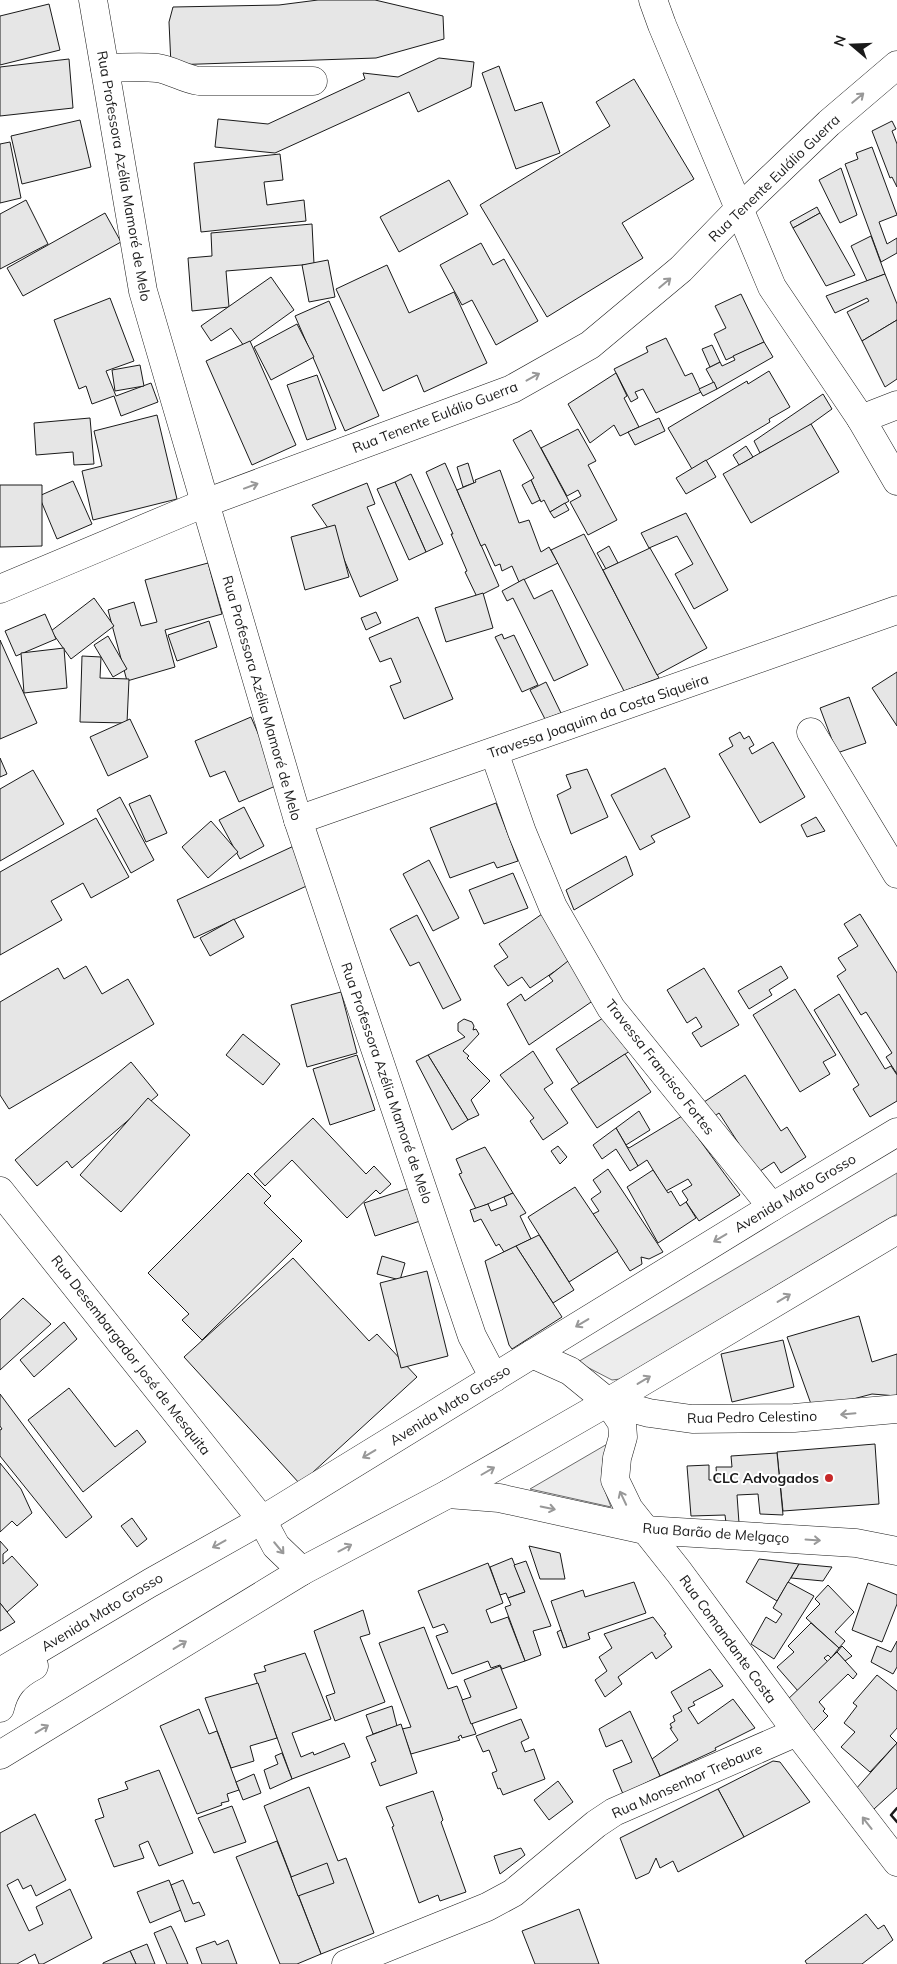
<svg xmlns="http://www.w3.org/2000/svg" width="897" height="1964" viewBox="0 0 897 1964" font-family="Mulish,sans-serif">
  <style>
    .built { fill: #ededed; stroke: #6a6a6a }
    .building { fill: #e6e6e6; stroke: #1a1a1a }
    .lines { fill: none; stroke-linecap: round; stroke-linejoin: round }
    .minor-casing { stroke: #1a1a1a; stroke-width: 29 }
    .major-casing { stroke: #1a1a1a; stroke-width: 29 }
    .minor { stroke: #fff; stroke-width: 28 }
    .major { stroke: #fff; stroke-width: 28 }
    .wall { stroke: #1a1a1a; stroke-width: 2.5 }
    .oneway { stroke: #989898 }
    .poi-dot { fill: #c62828; stroke: #fff; stroke-width: 2 }
    .labels { text-anchor: middle; stroke-width: 4; stroke-linejoin: round; paint-order: stroke }
    .street-label { font-size: 14px; fill: #1a1a1a; stroke: #fff }
    .poi-label { font-size: 14px; font-weight: bold; fill: #1a1a1a; stroke: #fff; text-anchor: end }
  </style>
  <rect width="100%" height="100%" fill="#fff"/>
  <!-- built -->
  <g class="built">
    <path d="M897,1173V1214L620,1379L612,1380L587,1367L571,1366Z"/>
    <path d="M609,1443L603,1459L602,1472L604,1488L611,1507L530,1489Z"/>
  </g>
  <!-- building -->
  <g class="building">
    <path d="M318,0H375L443,16L444,39L376,58L171,65L169,22L173,7L279,5Z"/>
    <path d="M49,4L60,50L0,65V16Z"/>
    <path d="M439,58L474,62L471,87L418,112L409,92L275,153L215,147L218,119L268,124L365,79L363,73L398,77Z"/>
    <path d="M69,59L73,108L0,116V67Z"/>
    <path d="M499,66L515,111L542,102L560,153L516,169L482,73Z"/>
    <path d="M634,79L694,179L622,223L643,258L547,317L480,205L610,126L596,102Z"/>
    <path d="M80,120L91,167L22,184L11,136Z"/>
    <path d="M892,121L896,129L892,131L897,144V187L892,177L890,178L872,131Z"/>
    <path d="M10,142L21,198L0,203V144Z"/>
    <path d="M872,147L897,215L879,222L887,244L897,238V253L881,262L845,164L858,159L856,153Z"/>
    <path d="M280,154L283,180L264,182L267,205L304,200L306,221L201,232L194,163Z"/>
    <path d="M841,168L857,215L840,223L819,180Z"/>
    <path d="M449,180L468,214L399,252L380,217Z"/>
    <path d="M26,200L48,244L0,269V214Z"/>
    <path d="M817,207L820,213L793,228L790,222Z"/>
    <path d="M105,213L121,242L23,296L7,268Z"/>
    <path d="M820,213L855,275L826,286L793,228Z"/>
    <path d="M312,224L314,264L226,271L229,307L192,311L188,258L212,256L211,233Z"/>
    <path d="M871,236L885,274L867,281L851,246Z"/>
    <path d="M481,243L493,265L504,259L538,321L496,345L472,300L462,305L440,265Z"/>
    <path d="M328,260L335,297L309,302L302,265Z"/>
    <path d="M387,265L409,313L454,292L487,363L424,392L417,375L383,391L336,289Z"/>
    <path d="M885,274L897,304V320L862,341L847,312L869,301L867,298L835,313L826,296Z"/>
    <path d="M271,277L294,310L244,346L231,328L211,341L201,326Z"/>
    <path d="M741,294L764,342L726,360L714,334L726,328L715,306Z"/>
    <path d="M110,298L134,361L106,371L116,396L151,383L158,402L121,416L114,396L92,404L86,386L79,389L54,320Z"/>
    <path d="M329,301L379,416L345,431L295,316Z"/>
    <path d="M897,320V379L885,387L862,341Z"/>
    <path d="M297,324L314,357L271,380L254,347Z"/>
    <path d="M666,338L685,376L692,373L701,392L656,413L643,389L635,392L638,398L631,402L614,369L648,352L646,347Z"/>
    <path d="M250,341L296,445L252,465L206,361Z"/>
    <path d="M764,342L773,357L717,389L706,369L720,362L722,366L735,360L733,356Z"/>
    <path d="M712,345L720,362L710,367L702,349Z"/>
    <path d="M140,365L144,386L115,391L112,370Z"/>
    <path d="M769,371L790,407L769,419L770,422L692,469L668,428L747,381L748,384Z"/>
    <path d="M616,373L627,396L624,398L639,427L620,436L614,425L590,443L568,404Z"/>
    <path d="M317,375L336,429L307,440L287,385Z"/>
    <path d="M714,382L717,389L703,396L699,389Z"/>
    <path d="M823,394L832,409L807,427L760,453L754,441Z"/>
    <path d="M157,415L177,499L93,520L82,471L102,466L94,431Z"/>
    <path d="M90,418L94,464L74,465L73,452L36,455L34,423Z"/>
    <path d="M659,418L665,431L635,445L628,432Z"/>
    <path d="M811,424L839,472L751,523L723,474Z"/>
    <path d="M578,429L596,461L588,465L617,520L588,535L570,502L581,496L578,490L567,496L541,448Z"/>
    <path d="M531,430L569,501L550,512L544,500L541,502L531,480L534,478L513,440Z"/>
    <path d="M746,446L753,457L739,465L733,455Z"/>
    <path d="M706,460L716,477L686,494L676,478Z"/>
    <path d="M445,463L499,586L477,597L465,572L467,571L451,534H453L426,472Z"/>
    <path d="M468,463L474,483L463,487L457,467Z"/>
    <path d="M500,470L519,523L529,520L541,552L549,547L558,563L519,582L512,566L502,571L500,564L495,566L485,544L481,546L457,490L476,482L475,480Z"/>
    <path d="M411,474L443,544L426,552L395,482Z"/>
    <path d="M531,480L540,500L532,504L522,485Z"/>
    <path d="M73,481L92,524L57,539L39,496Z"/>
    <path d="M395,482L426,552L409,560L377,489Z"/>
    <path d="M367,483L375,504L367,507L398,580L360,597L335,538L312,505Z"/>
    <path d="M0,485H42V546L0,547Z"/>
    <path d="M565,503L569,510L554,518L550,512Z"/>
    <path d="M686,513L728,590L694,609L675,574L693,564L677,536L649,548L641,533Z"/>
    <path d="M335,525L349,577L305,590L291,537Z"/>
    <path d="M584,534L659,678L624,691L551,550Z"/>
    <path d="M609,546L618,563L606,569L597,553Z"/>
    <path d="M650,548L707,648L657,675L603,570Z"/>
    <path d="M208,563L222,614L165,630L175,667L127,681L108,610L134,602L141,626L157,622L145,580Z"/>
    <path d="M524,579L534,599L552,590L588,665L554,681L513,598L507,601L502,591Z"/>
    <path d="M483,593L493,628L446,642L435,608Z"/>
    <path d="M94,598L114,626L71,659L51,631Z"/>
    <path d="M376,612L381,623L366,630L361,618Z"/>
    <path d="M45,614L56,639L16,656L5,631Z"/>
    <path d="M418,617L453,699L404,719L390,686L401,682L391,658L380,662L369,638Z"/>
    <path d="M209,621L217,647L177,661L168,635Z"/>
    <path d="M502,634L504,639L514,635L538,685L522,692L495,637Z"/>
    <path d="M108,636L127,669L113,677L94,645Z"/>
    <path d="M0,640L37,723L0,739Z"/>
    <path d="M64,648L67,688L24,693L21,653Z"/>
    <path d="M82,656L101,657L100,678L129,679L127,723L80,722Z"/>
    <path d="M897,672V726L872,688Z"/>
    <path d="M546,682L561,713L545,719L530,690Z"/>
    <path d="M849,697L866,743L837,753L820,708Z"/>
    <path d="M251,717L280,784L239,802L225,771L210,777L195,741Z"/>
    <path d="M130,719L148,757L108,776L90,737Z"/>
    <path d="M740,732L744,739L749,736L754,745L749,748L752,754L773,742L805,797L760,823L719,754L733,746L729,738Z"/>
    <path d="M0,758L7,774L0,777Z"/>
    <path d="M665,768L690,817L651,836L655,842L640,850L611,795Z"/>
    <path d="M587,769L608,817L571,834L557,795L571,788L566,775Z"/>
    <path d="M33,770L64,824L0,861V789Z"/>
    <path d="M150,795L167,833L146,842L129,804Z"/>
    <path d="M120,797L154,860L131,873L97,810Z"/>
    <path d="M496,803L518,861L497,868L494,862L450,878L430,828Z"/>
    <path d="M244,807L264,846L240,859L219,820Z"/>
    <path d="M816,817L825,831L807,837L801,825Z"/>
    <path d="M96,818L129,877L91,898L83,883L51,901L62,920L0,955V872Z"/>
    <path d="M211,821L238,852L208,878L182,847Z"/>
    <path d="M296,845L313,883L194,938L177,900Z"/>
    <path d="M626,856L633,875L574,910L566,890Z"/>
    <path d="M429,860L459,918L433,931L403,874Z"/>
    <path d="M513,873L528,908L484,924L469,890Z"/>
    <path d="M542,914L573,959L530,988L522,977L508,986L494,966L508,957L499,944Z"/>
    <path d="M860,914L897,973V1074L886,1057L892,1053L866,1012L861,1015L837,976L846,970L838,958L858,946L844,924Z"/>
    <path d="M417,915L461,1000L443,1009L419,962L410,966L390,929Z"/>
    <path d="M234,919L244,937L210,956L200,938Z"/>
    <path d="M568,961L594,1000L529,1045L507,1004L521,994L525,1001L553,981L549,976Z"/>
    <path d="M86,966L102,994L128,979L154,1024L9,1109L0,1095V1002L58,968L64,979Z"/>
    <path d="M781,966L788,978L769,990L772,995L749,1009L738,991Z"/>
    <path d="M704,968L739,1025L701,1047L692,1033L702,1027L696,1017L687,1023L667,990Z"/>
    <path d="M795,989L836,1055L823,1062L830,1074L800,1092L753,1015Z"/>
    <path d="M341,992L357,1053L307,1067L291,1005Z"/>
    <path d="M839,994L885,1069L891,1066L897,1075V1101L870,1117L853,1089L859,1085L814,1010Z"/>
    <path d="M609,1014L633,1049L579,1084L556,1049Z"/>
    <path d="M464,1019L472,1022L474,1026L473,1030L476,1029L479,1034L463,1051L469,1056L467,1058L490,1081L471,1100L479,1115L468,1120L428,1055L465,1037L458,1031V1023Z"/>
    <path d="M243,1034L280,1064L263,1085L226,1055Z"/>
    <path d="M533,1051L553,1083L544,1089L568,1123L543,1140L530,1121L534,1118L500,1075Z"/>
    <path d="M625,1054L651,1092L597,1128L571,1089Z"/>
    <path d="M357,1055L375,1110L330,1125L313,1069Z"/>
    <path d="M428,1055L468,1120L452,1130L416,1061Z"/>
    <path d="M131,1062L158,1095L72,1168L67,1161L37,1186L15,1160Z"/>
    <path d="M745,1075L781,1131L787,1127L806,1157L781,1173L774,1162L754,1175L733,1147L739,1144L719,1113L712,1118L701,1104Z"/>
    <path d="M148,1098L190,1135L121,1212L80,1175Z"/>
    <path d="M639,1111L650,1130L626,1145L616,1128Z"/>
    <path d="M682,1116L740,1195L699,1221L686,1202L688,1200L682,1191L692,1185L688,1179L666,1191L647,1160L638,1166L625,1145L629,1148Z"/>
    <path d="M313,1118L366,1174L374,1166L391,1184L380,1194L376,1190L347,1218L292,1160L265,1186L254,1174Z"/>
    <path d="M616,1128L638,1166L630,1171L616,1149L602,1159L593,1145Z"/>
    <path d="M558,1146L567,1157L560,1164L551,1151Z"/>
    <path d="M485,1147L513,1193L476,1209L459,1174L462,1173L456,1159Z"/>
    <path d="M608,1169L663,1252L649,1259L641,1257L642,1264L630,1271L593,1214L599,1211L591,1199L601,1192L593,1180Z"/>
    <path d="M653,1170L668,1193L671,1191L680,1206L686,1202L696,1218L658,1243L627,1187Z"/>
    <path d="M248,1173L271,1196L264,1203L302,1241L202,1340L182,1320L189,1314L148,1273Z"/>
    <path d="M419,1185L429,1218L375,1236L364,1203Z"/>
    <path d="M575,1187L618,1251L569,1282L528,1217Z"/>
    <path d="M513,1193L526,1213L520,1216L531,1239L504,1252L499,1244L496,1246L481,1219L474,1222L470,1210L488,1204L491,1211L507,1205L504,1197Z"/>
    <path d="M539,1235L574,1290L553,1303L516,1246Z"/>
    <path d="M516,1246L562,1317L512,1349L509,1345L485,1261Z"/>
    <path d="M382,1256L405,1263L400,1280L377,1274Z"/>
    <path d="M293,1258L369,1341L377,1334L417,1377L300,1484L184,1357Z"/>
    <path d="M427,1271L448,1356L401,1368L380,1283Z"/>
    <path d="M23,1298L51,1324L0,1370V1320Z"/>
    <path d="M859,1316L872,1362L897,1354V1396L872,1394L834,1404H811L787,1337Z"/>
    <path d="M64,1322L77,1339L34,1377L20,1360Z"/>
    <path d="M783,1340L794,1387L732,1402L721,1354Z"/>
    <path d="M69,1388L115,1447L137,1430L146,1442L83,1492L28,1420Z"/>
    <path d="M0,1394L92,1517L66,1538L0,1456V1430L2,1429L0,1426Z"/>
    <path d="M875,1444L879,1504L783,1511L777,1452Z"/>
    <path d="M777,1453L783,1515L760,1514L758,1494L737,1495L739,1523H726L725,1515L691,1516L687,1466L709,1465V1480H717L716,1467H732L731,1456Z"/>
    <path d="M0,1463L21,1489L32,1513L17,1526L12,1521L0,1532Z"/>
    <path d="M132,1518L147,1539L137,1547L121,1526Z"/>
    <path d="M0,1541L8,1550L3,1554V1564L12,1556L38,1585L7,1612L0,1603Z"/>
    <path d="M529,1546L560,1553L565,1579H540Z"/>
    <path d="M512,1558L525,1592L508,1598L506,1593L500,1595L490,1567Z"/>
    <path d="M759,1559L799,1564L777,1601L746,1582Z"/>
    <path d="M526,1561L551,1626L533,1631L541,1655L525,1661L505,1607L511,1605L508,1598L525,1592L514,1565Z"/>
    <path d="M488,1563L503,1603L486,1610L491,1623L508,1617L525,1661L502,1669L500,1665L491,1668L488,1661L452,1674L436,1636L448,1632L444,1624L433,1628L418,1591Z"/>
    <path d="M799,1564L832,1567L823,1581L791,1578Z"/>
    <path d="M634,1582L646,1613L588,1633L590,1639L567,1647L551,1601L583,1590L585,1597Z"/>
    <path d="M788,1582L814,1596L774,1659L751,1644L766,1617L776,1623L782,1614L773,1608Z"/>
    <path d="M868,1583L897,1595V1604L882,1642L852,1630Z"/>
    <path d="M828,1585L854,1612L835,1632L845,1641L839,1648L806,1618L820,1604L815,1599Z"/>
    <path d="M0,1603L15,1622L0,1631Z"/>
    <path d="M363,1610L370,1634L360,1637L385,1702L335,1721L326,1696L335,1693L314,1631Z"/>
    <path d="M653,1617L666,1634L664,1635L672,1647L656,1659L652,1652L637,1663L618,1677L622,1684L605,1697L595,1680L607,1671L599,1657L612,1648L604,1634Z"/>
    <path d="M811,1623L839,1648L831,1658L828,1655L824,1658L828,1662L798,1691L777,1667L794,1652L788,1646Z"/>
    <path d="M424,1627L448,1689L457,1686L476,1734L462,1738L461,1735L458,1737L460,1740L411,1754L402,1729L411,1727L379,1643Z"/>
    <path d="M561,1630L567,1647L563,1648L557,1632Z"/>
    <path d="M897,1641V1667L893,1674L871,1662L877,1646L891,1652Z"/>
    <path d="M842,1646L852,1656L845,1661L837,1652Z"/>
    <path d="M837,1652L857,1674L853,1679L848,1674L819,1702L825,1709L823,1711L828,1716L809,1735L784,1703Z"/>
    <path d="M305,1653L331,1719L292,1733L301,1757L313,1752L314,1755L344,1743L350,1757L292,1779L254,1674L266,1671L264,1666Z"/>
    <path d="M500,1666L517,1708L471,1724L462,1700L471,1697L464,1680Z"/>
    <path d="M710,1669L723,1686L693,1702L695,1705L688,1708L697,1722L698,1724L733,1699L755,1728L715,1748L716,1750L660,1776L652,1759L678,1740L670,1728H672L670,1724L675,1721L673,1716L682,1711L671,1692Z"/>
    <path d="M877,1675L897,1691V1728L890,1736L897,1743L870,1772L841,1747L855,1732L844,1723L857,1706L853,1703Z"/>
    <path d="M258,1683L277,1738L250,1746L254,1761L231,1768L205,1698Z"/>
    <path d="M392,1706L397,1726L373,1734L366,1715Z"/>
    <path d="M199,1709L209,1734L217,1731L239,1790L227,1794L229,1801L221,1803L222,1805L197,1814L160,1726Z"/>
    <path d="M630,1711L660,1776L623,1794L613,1770L632,1762L622,1740L606,1747L599,1729Z"/>
    <path d="M521,1719L529,1738L521,1742L525,1752L534,1749L545,1779L503,1795L500,1788L498,1789L492,1773L497,1771L489,1750L483,1752L476,1736Z"/>
    <path d="M401,1724L417,1773L380,1786L371,1763L376,1761L366,1737Z"/>
    <path d="M897,1743V1788L874,1809L855,1790Z"/>
    <path d="M282,1753L292,1779L270,1789L264,1770L278,1764L275,1756Z"/>
    <path d="M773,1761L780,1762L810,1802L744,1837L718,1789Z"/>
    <path d="M159,1770L193,1853L159,1866L148,1841L139,1845L144,1858L114,1867L95,1820L104,1817L98,1799L128,1789L125,1782Z"/>
    <path d="M254,1774L261,1793L243,1800L236,1782Z"/>
    <path d="M558,1781L573,1802L549,1820L534,1800Z"/>
    <path d="M309,1787L338,1861L346,1858L374,1933L321,1954L264,1806Z"/>
    <path d="M718,1789L744,1837L678,1872L673,1861L660,1868L656,1858L649,1873L636,1879L620,1838Z"/>
    <path d="M433,1791L443,1820L441,1822L466,1892L440,1901L438,1895L419,1903L392,1827L394,1826L386,1807Z"/>
    <path d="M232,1806L246,1842L214,1853L198,1818Z"/>
    <path d="M35,1814L66,1880L36,1896L31,1885L23,1889L18,1879L7,1885L29,1931L43,1924L36,1907L70,1889L92,1938L43,1964H39L35,1954L17,1964H0V1833Z"/>
    <path d="M277,1841L321,1954L297,1964H280L236,1857Z"/>
    <path d="M521,1848L525,1855L500,1874L494,1856Z"/>
    <path d="M327,1863L334,1883L298,1896L291,1877Z"/>
    <path d="M169,1880L181,1910L150,1923L137,1892Z"/>
    <path d="M183,1880L193,1904L199,1902L205,1915L185,1922L171,1885Z"/>
    <path d="M579,1909L599,1964H535L522,1931Z"/>
    <path d="M866,1914L878,1929L884,1925L893,1940L862,1964H807L805,1961Z"/>
    <path d="M171,1926L175,1934L188,1964H167L154,1933Z"/>
    <path d="M228,1940L237,1964H202L196,1948L215,1941L217,1945Z"/>
    <path d="M147,1944L155,1964H136L130,1951Z"/>
    <path d="M130,1951L136,1964H103V1963Z"/>
  </g>
  <g class="lines">
    <!-- minor casing -->
    <g class="minor-casing">
      <g id="minor">
        <path d="M93,0L143,291L298,820L472,1336L494,1378"/>
        <path d="M653,0L662,25L772,287L861,419L897,481"/>
        <path d="M105,68C122,68 140,66 157,68C172,70 184,79 199,81H313"/>
        <path d="M861,419L897,405"/>
        <path d="M0,589L205,503L512,389L590,345L681,269L740,208L829,123L897,65"/>
        <path d="M811,732L897,874"/>
        <path d="M494,752L522,832L553,907L611,1008L772,1207"/>
        <path d="M298,820L897,610"/>
        <path d="M0,1191L262,1520"/>
        <path d="M608,1402L622,1423L623,1437L617,1458L615,1480L629,1509L679,1572L797,1732L897,1862"/>
        <path d="M608,1402L649,1413L692,1419L794,1418L897,1409"/>
        <path d="M448,1494L499,1498L645,1530L856,1543L897,1551"/>
        <path d="M346,1964L487,1907L513,1893L596,1824L614,1812L797,1732"/>
      </g>
    </g>
    <!-- major casing -->
    <g class="major-casing">
      <g id="major">
        <path d="M532,1354L570,1371L608,1402"/>
        <path d="M262,1520L276,1546L302,1571"/>
        <path d="M0,1672L150,1583L262,1520L772,1207L897,1132"/>
        <path d="M0,1708C5,1687 15,1676 34,1666"/>
        <path d="M0,1755L302,1571L448,1494L608,1402L897,1230"/>
      </g>
    </g>
    <!-- minor -->
    <use href="#minor" class="minor"/>
    <!-- major -->
    <use href="#major" class="major"/>
    <!-- wall -->
    <path class="wall" d="M897,1808L891,1815L897,1822"/>
  </g>
  <!-- one-way arrows -->
  <defs><path id="oneway-shaft" d="M-6 0H5M1.5-3L5.5 0L1.5 3" fill="none" stroke-width="1.6" stroke-linecap="round" stroke-linejoin="round" transform="scale(1.25)"/></defs>
  <g class="oneway">
    <use href="#oneway-shaft" transform="translate(858 98) rotate(-40)"/>
    <use href="#oneway-shaft" transform="translate(665 283) rotate(-40)"/>
    <use href="#oneway-shaft" transform="translate(533 377) rotate(-29)"/>
    <use href="#oneway-shaft" transform="translate(251 486) rotate(-20)"/>
    <use href="#oneway-shaft" transform="translate(720 1238) rotate(149)"/>
    <use href="#oneway-shaft" transform="translate(784 1298) rotate(-31)"/>
    <use href="#oneway-shaft" transform="translate(582 1323) rotate(149)"/>
    <use href="#oneway-shaft" transform="translate(644 1380) rotate(-31)"/>
    <use href="#oneway-shaft" transform="translate(848 1414) rotate(175)"/>
    <use href="#oneway-shaft" transform="translate(369 1454) rotate(149)"/>
    <use href="#oneway-shaft" transform="translate(488 1471) rotate(-30)"/>
    <use href="#oneway-shaft" transform="translate(623 1498) rotate(-115)"/>
    <use href="#oneway-shaft" transform="translate(548 1508) rotate(12)"/>
    <use href="#oneway-shaft" transform="translate(813 1540) rotate(4)"/>
    <use href="#oneway-shaft" transform="translate(219 1544) rotate(151)"/>
    <use href="#oneway-shaft" transform="translate(279 1548) rotate(50)"/>
    <use href="#oneway-shaft" transform="translate(345 1548) rotate(-28)"/>
    <use href="#oneway-shaft" transform="translate(180 1645) rotate(-31)"/>
    <use href="#oneway-shaft" transform="translate(42 1729) rotate(-31)"/>
    <use href="#oneway-shaft" transform="translate(867 1823) rotate(-128)"/>
  </g>
  <!-- markers -->
  <circle class="poi-dot" cx="829" cy="1478" r="5"/>
  <g class="labels">
    <!-- street labels -->
    <g class="street-label">
      <text transform="translate(124 176) rotate(80)" y="5">Rua Professora Azélia Mamoré de Melo</text>
      <text transform="translate(774 178) rotate(-44)" y="5">Rua Tenente Eulálio Guerra</text>
      <text transform="translate(435 417) rotate(-21)" y="5">Rua Tenente Eulálio Guerra</text>
      <text transform="translate(262 698) rotate(74)" y="5">Rua Professora Azélia Mamoré de Melo</text>
      <text transform="translate(598 716) rotate(-19)" y="5">Travessa Joaquim da Costa Siqueira</text>
      <text transform="translate(660 1067) rotate(52)" y="5">Travessa Francisco Fortes</text>
      <text transform="translate(387 1083) rotate(71)" y="5">Rua Professora Azélia Mamoré de Melo</text>
      <text transform="translate(795 1193) rotate(-31)" y="5">Avenida Mato Grosso</text>
      <text transform="translate(131 1355) rotate(52)" y="5">Rua Desembargador José de Mesquita</text>
      <text transform="translate(450 1405) rotate(-32)" y="5">Avenida Mato Grosso</text>
      <text transform="translate(752 1417) rotate(-1)" y="5">Rua Pedro Celestino</text>
      <text transform="translate(716 1533) rotate(4)" y="5">Rua Barão de Melgaço</text>
      <text transform="translate(102 1612) rotate(-31)" y="5">Avenida Mato Grosso</text>
      <text transform="translate(728 1639) rotate(54)" y="5">Rua Comandante Costa</text>
      <text transform="translate(687 1781) rotate(-24)" y="5">Rua Monsenhor Trebaure</text>
    </g>
    <!-- poi labels -->
    <g class="poi-label">
      <text x="819" y="1483">CLC Advogados</text>
    </g>
  </g>
  <!-- north arrow -->
  <g transform="translate(852 45) rotate(289)" stroke="#ffffff" stroke-width="4" paint-order="stroke">
  <path d="M0-4L9 19L0 12L-9 19Z" fill="#1a1a1a"/>
  <text y="-8" font-size="14" font-weight="bold" text-anchor="middle" fill="#1a1a1a">N</text>
  </g>
</svg>
